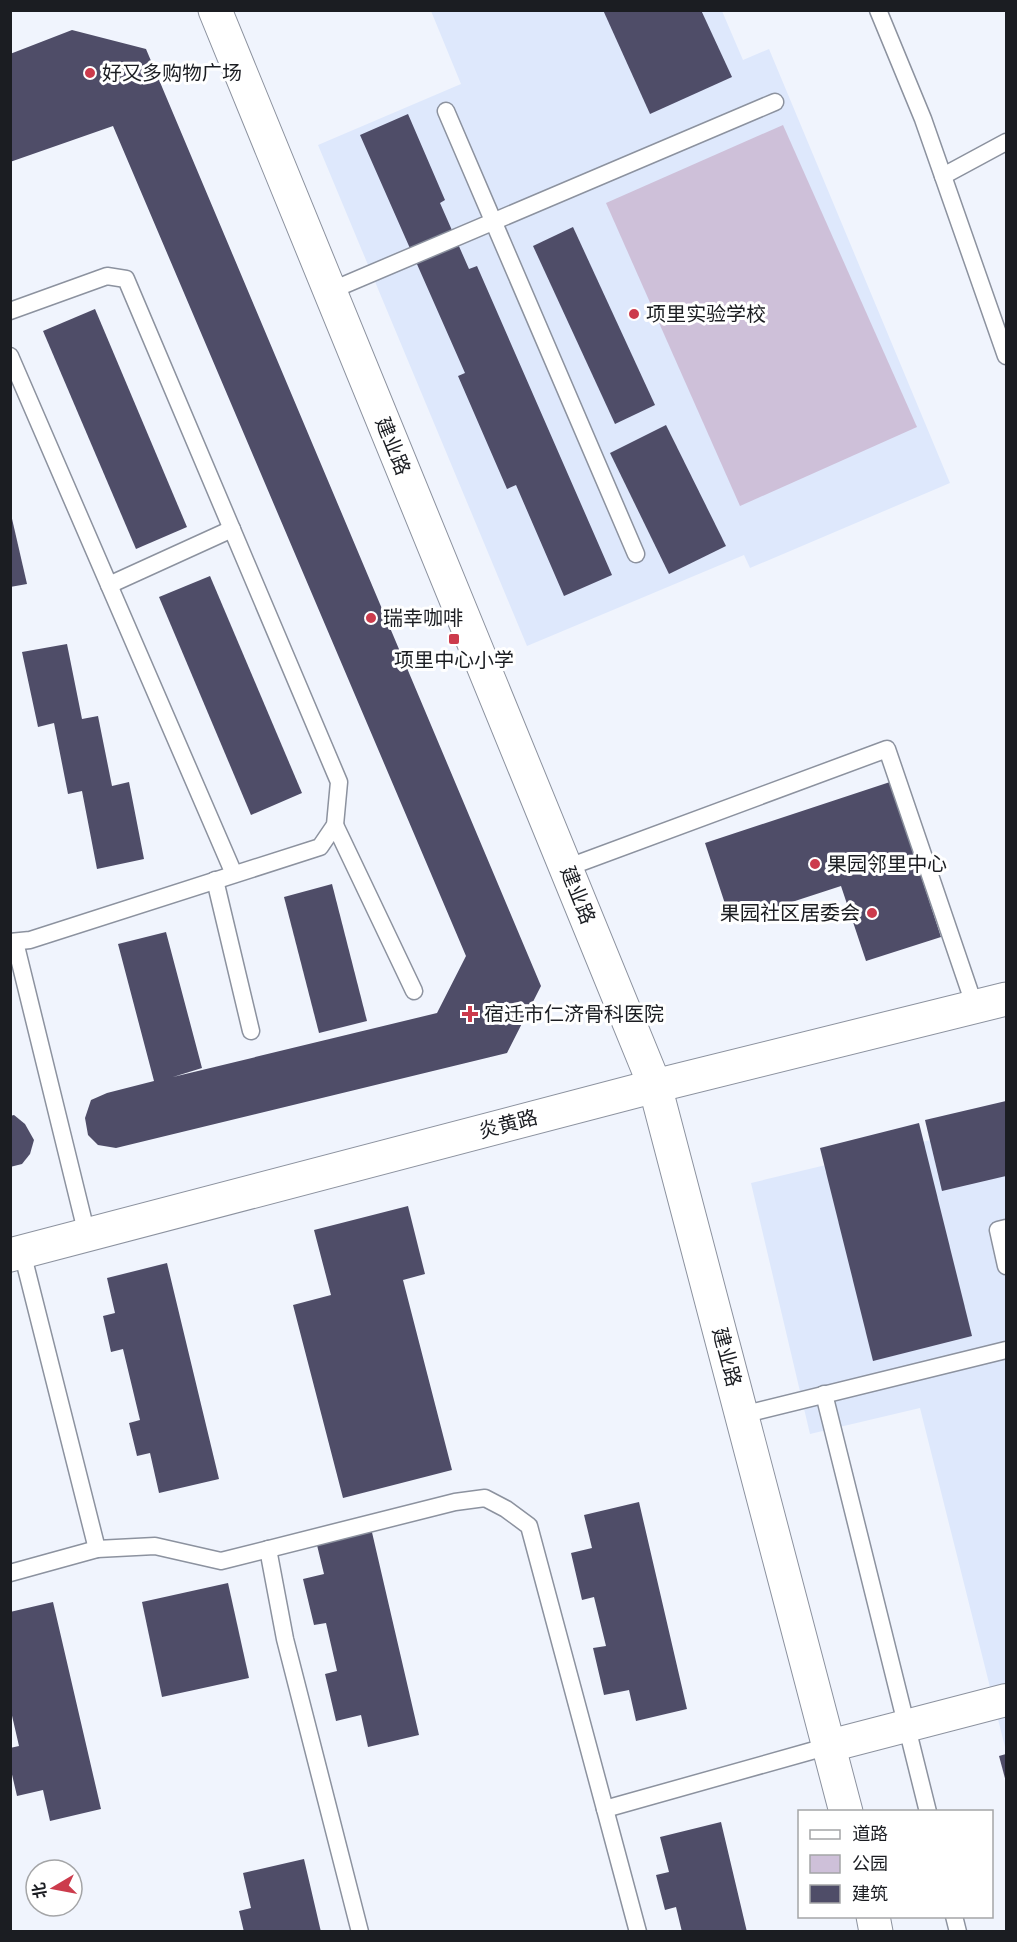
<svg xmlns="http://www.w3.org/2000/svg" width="1017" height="1942" viewBox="0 0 1017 1942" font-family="Quicksand,'Noto Sans SC',sans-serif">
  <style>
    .built { fill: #dee8fc }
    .green { fill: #cec0d9 }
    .building { fill: #4f4d68 }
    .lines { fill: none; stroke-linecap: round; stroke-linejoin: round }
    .service-casing { stroke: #8c929f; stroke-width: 19 }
    .minor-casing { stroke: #8c929f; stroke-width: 34 }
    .tertiary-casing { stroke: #8c929f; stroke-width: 35 }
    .service { stroke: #fff; stroke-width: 16 }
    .minor { stroke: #fff; stroke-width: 32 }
    .tertiary { stroke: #fff; stroke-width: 33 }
    .poi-dot { fill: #cc3b4c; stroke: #fff; stroke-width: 2 }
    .labels { text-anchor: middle; stroke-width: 6; stroke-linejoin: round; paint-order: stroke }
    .poi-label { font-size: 20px; fill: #1b1d22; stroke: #fff; text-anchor: start }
    .street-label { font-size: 20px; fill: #1b1d22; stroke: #fff }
  </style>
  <rect width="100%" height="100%" fill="#f0f4fd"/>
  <!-- built -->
  <g class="built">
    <path d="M431,11H722L743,60L769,49L950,483L750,568L744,555L527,646L318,145L461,84Z"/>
    <path d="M1006,1122V1751L920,1408L810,1434L751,1183Z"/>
  </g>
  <!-- green -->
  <path class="green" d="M783,125L917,427L740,506L606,203Z"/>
  <!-- building -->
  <g class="building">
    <path d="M603,10H701L732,77L650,114Z"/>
    <path d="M72,30L146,49L541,986L507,1053L116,1148L98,1145L88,1135L85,1118L91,1100L107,1093L154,1081L118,944L166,932L202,1068L173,1077L437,1013L466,956L113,126L10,162V54Z"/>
    <path d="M408,114L445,200L440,203L469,269L477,266L612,575L564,596L516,485L507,489L458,376L465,373L360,135Z"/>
    <path d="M573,227L655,405L615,424L533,246Z"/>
    <path d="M95,309L187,527L136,549L43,331Z"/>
    <path d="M666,425L726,546L669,574L610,453Z"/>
    <path d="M10,510L27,584L10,587Z"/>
    <path d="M210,576L302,793L251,815L159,597Z"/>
    <path d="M67,644L82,719L98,716L112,786L129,782L144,859L97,869L82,791L68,794L54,723L38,727L22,652Z"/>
    <path d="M890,782L941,937L866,961L841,886L731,922L705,843Z"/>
    <path d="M332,884L367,1021L319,1033L284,897Z"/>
    <path d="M1006,1101V1176L942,1191L925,1120Z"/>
    <path d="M14,1115L25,1124L34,1140L30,1154L22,1164L10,1167V1116Z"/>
    <path d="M919,1123L972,1336L873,1361L820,1148Z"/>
    <path d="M408,1206L425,1274L403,1280L452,1470L343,1498L293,1305L331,1295L314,1230Z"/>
    <path d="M167,1263L219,1479L159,1493L150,1453L137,1456L129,1423L140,1420L123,1349L111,1352L103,1316L115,1313L107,1278Z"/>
    <path d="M639,1502L687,1709L636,1721L629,1690L604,1695L593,1648L606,1646L594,1597L582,1600L571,1553L592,1548L584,1515Z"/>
    <path d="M371,1528L419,1735L368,1747L361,1715L336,1721L325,1674L337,1671L326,1623L314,1625L303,1579L324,1574L316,1541Z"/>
    <path d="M228,1583L249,1678L162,1697L142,1602Z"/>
    <path d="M53,1602L101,1809L50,1821L43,1790L17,1796L10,1766V1748L19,1746L10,1707V1612Z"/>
    <path d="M1006,1754V1782L999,1756Z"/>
    <path d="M721,1822L747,1932H682L676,1907L665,1910L656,1875L669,1872L660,1837Z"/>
    <path d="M304,1859L321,1932H244L239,1911L251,1908L243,1873Z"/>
  </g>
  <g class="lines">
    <!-- service casing -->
    <g class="service-casing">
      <g id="service">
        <path d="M878,10L923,119L1006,356"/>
        <path d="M446,111L636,554"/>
        <path d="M943,176L1006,142"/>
        <path d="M330,291L775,102"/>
        <path d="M10,311L107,276L126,279L339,782L335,825L320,847L30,940L10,942"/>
        <path d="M10,356L234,874"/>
        <path d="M109,585L232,529"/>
        <path d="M335,825L414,991"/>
        <path d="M566,868L887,749L975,1007"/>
        <path d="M215,880L251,1031"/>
        <path d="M15,942L87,1235"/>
        <path d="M1006,1228L998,1230L1006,1266"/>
        <path d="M22,1252L97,1549"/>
        <path d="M824,1394L928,1812"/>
        <path d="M742,1415L1006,1350"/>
        <path d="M268,1549L285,1639L360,1932"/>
        <path d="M10,1573L97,1549L155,1546L221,1561L455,1502L485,1498L506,1509L529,1526L638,1932"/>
        <path d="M605,1809L829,1746"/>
        <path d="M954,1916L958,1932"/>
      </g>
    </g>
    <!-- minor casing -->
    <g class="minor-casing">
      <path id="minor" d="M829,1746L1006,1700"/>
    </g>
    <!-- tertiary casing -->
    <g class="tertiary-casing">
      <g id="tertiary">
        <path d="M215,10L655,1086L846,1812"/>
        <path d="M10,1255L655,1086L1006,999"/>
        <path d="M873,1916L876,1932"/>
      </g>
    </g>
    <!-- service -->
    <use href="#service" class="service"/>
    <!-- minor -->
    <use href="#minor" class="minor"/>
    <!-- tertiary -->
    <use href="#tertiary" class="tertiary"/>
  </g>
  <!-- markers -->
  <g class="poi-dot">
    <circle cx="90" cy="73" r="6"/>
    <circle cx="634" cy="314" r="6"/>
    <circle cx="371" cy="618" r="6"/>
    <rect x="448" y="633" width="12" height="12" rx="3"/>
    <circle cx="815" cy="864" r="6"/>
    <circle cx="872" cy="913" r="6"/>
    <path d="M467 1005h6v6h6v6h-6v6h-6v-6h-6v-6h6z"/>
  </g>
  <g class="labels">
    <!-- poi labels -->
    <g class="poi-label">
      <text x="102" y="80">好又多购物广场</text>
      <text x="646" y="321">项里实验学校</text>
      <text x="383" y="625">瑞幸咖啡</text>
      <text x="454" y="667" text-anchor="middle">项里中心小学</text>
      <text x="827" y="871">果园邻里中心</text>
      <text x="860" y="920" text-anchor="end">果园社区居委会</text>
      <text x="484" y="1021">宿迁市仁济骨科医院</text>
    </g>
    <!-- street labels -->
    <g class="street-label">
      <text transform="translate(393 446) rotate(68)" y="7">建业路</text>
      <text transform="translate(578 895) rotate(68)" y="7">建业路</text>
      <text transform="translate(508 1124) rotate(-15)" y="7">炎黄路</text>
      <text transform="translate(727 1357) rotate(75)" y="7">建业路</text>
    </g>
  </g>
  <!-- border -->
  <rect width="1017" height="1942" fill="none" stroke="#1b1d22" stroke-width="24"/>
  <!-- legend -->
  <rect x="798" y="1810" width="195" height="108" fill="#ffffff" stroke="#a4a5a7" stroke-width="1.5"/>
  <rect x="810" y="1830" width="30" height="9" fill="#ffffff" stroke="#a4a5a7" stroke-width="1.5"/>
  <text x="852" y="1840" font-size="18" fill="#1b1d22">道路</text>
  <rect x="810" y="1855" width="30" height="18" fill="#cec0d9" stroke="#a4a5a7" stroke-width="1.5"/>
  <text x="852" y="1870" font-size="18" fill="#1b1d22">公园</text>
  <rect x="810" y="1885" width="30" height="18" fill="#4f4d68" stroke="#a4a5a7" stroke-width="1.5"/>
  <text x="852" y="1900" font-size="18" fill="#1b1d22">建筑</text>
  <!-- north arrow -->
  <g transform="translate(54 1888) rotate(260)"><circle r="28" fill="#ffffff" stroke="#a4a5a7" stroke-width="1.5"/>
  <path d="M0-4.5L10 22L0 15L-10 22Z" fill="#cc3b4c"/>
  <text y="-9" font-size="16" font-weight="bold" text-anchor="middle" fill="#1b1d22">北</text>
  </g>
</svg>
